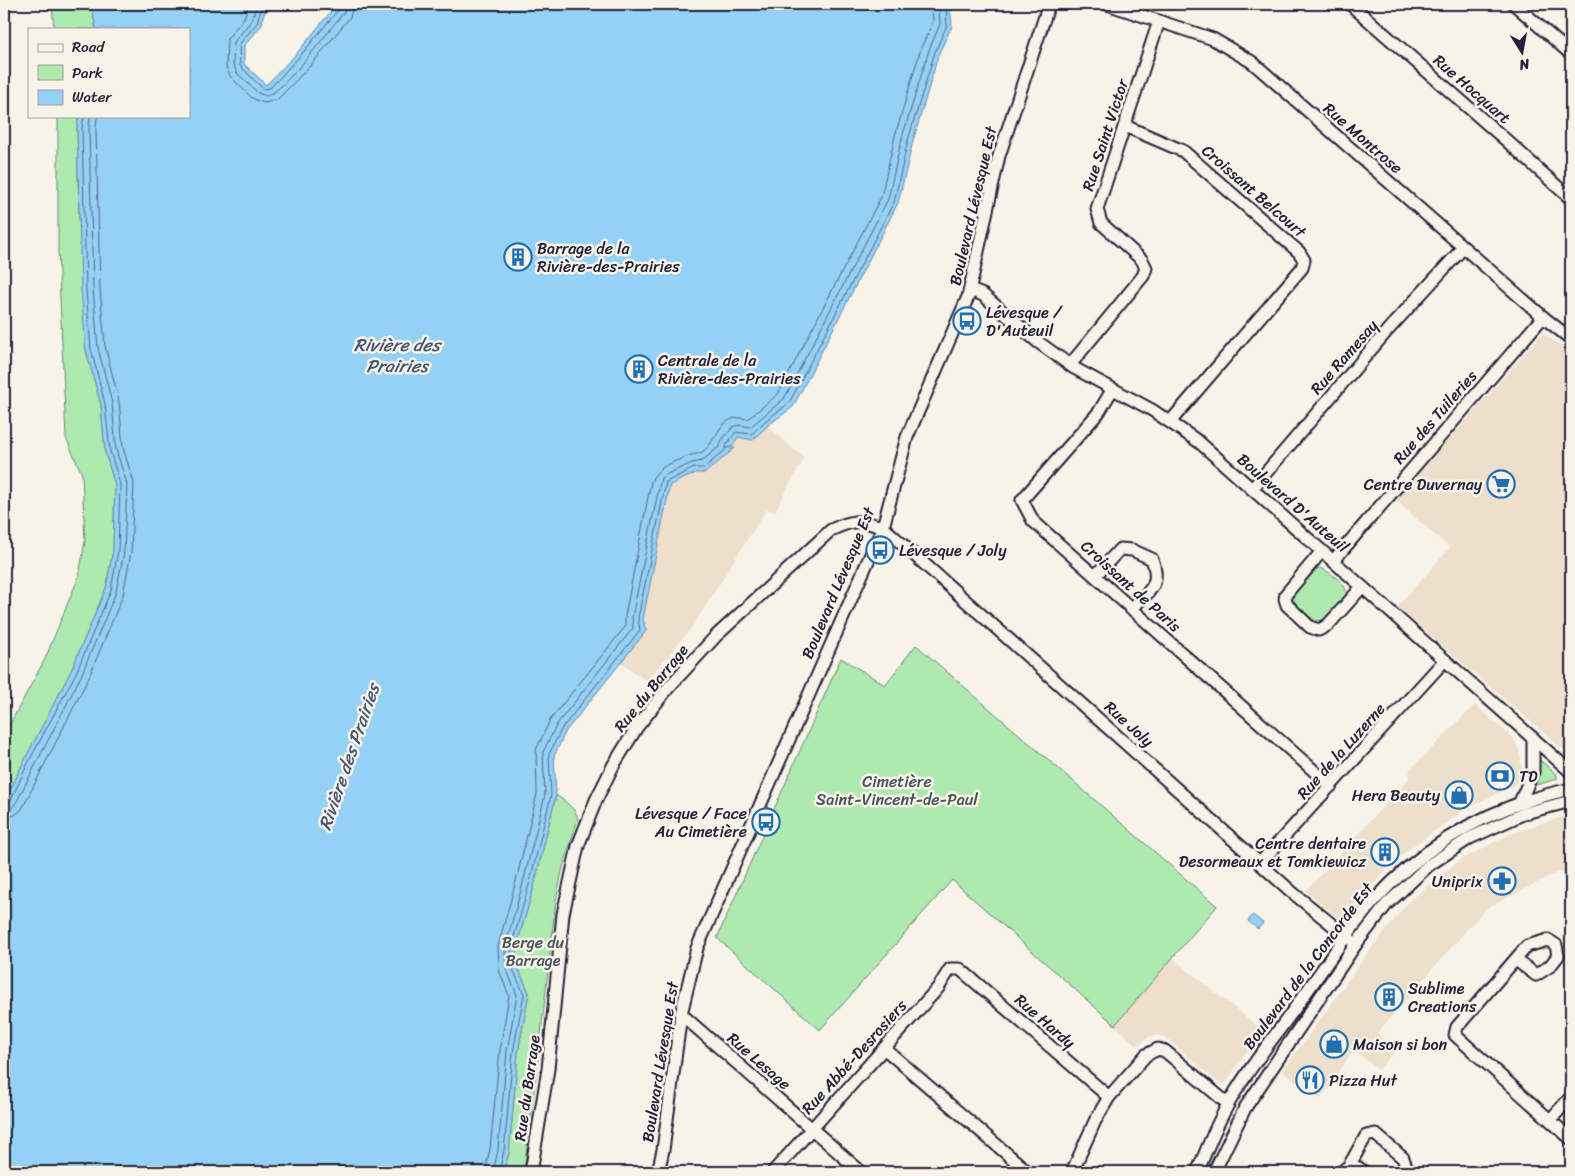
<svg xmlns="http://www.w3.org/2000/svg" width="1575" height="1176" viewBox="0 0 1575 1176" font-family="Sriracha,sans-serif">
<style>
.built{fill:#eedecc}
.green{fill:#aeeaaf;stroke:#688675}
.water{fill:#95d0f5;stroke:#678aab}
.lines{fill:none;stroke-linecap:round;stroke-linejoin:round}
.shore{stroke:#506885;stroke-width:1}
.minor-casing{stroke:#22223b;stroke-width:15}
.minor{stroke:#f7f3e8;stroke-width:11}
.labels{text-anchor:middle;dominant-baseline:central;stroke-width:5;stroke-linejoin:round;paint-order:stroke}
.street-label{font-size:16px;fill:#22223b;stroke:#f7f3e8}
.poi-label{font-size:16px;fill:#22223b;stroke:#f7f3e8;text-anchor:start}
.park-label{font-size:16px;fill:#455458;stroke:#f7f3e8}
.water-label{font-size:18px;font-style:italic;fill:#445673;stroke:#f7f3e8}
</style>
<rect width="100%" height="100%" fill="#f7f3e8"/>
<filter id="ink" filterUnits="userSpaceOnUse"><feTurbulence type="fractalNoise" baseFrequency=".02" numOctaves="2"/><feDisplacementMap in="SourceGraphic" scale="10" xChannelSelector="R" yChannelSelector="G"/><feConvolveMatrix kernelMatrix="1 2 1 2 8 2 1 2 1" color-interpolation-filters="sRGB"/></filter>
<g filter="url(#ink)">
<!-- built -->
<g class="built">
<path d="M1543,333L1561,346L1571,351V756L1397,607L1450,548L1395,500Z"/>
<path d="M767,426L804,458L775,511L766,510L692,627L647,681L620,662L646,631L643,619L670,485L696,473L738,436L753,440Z"/>
<path d="M1475,705L1513,738L1518,747L1521,759V771L1518,781L1511,787L1469,807L1417,843L1392,863L1343,918H1338L1306,891L1409,778L1410,770Z"/>
<path d="M1571,814V880L1560,871L1485,909L1377,1033L1395,1052L1378,1070L1354,1050L1320,1099L1283,1071L1370,950L1410,900L1459,861L1510,834Z"/>
<path d="M1172,958L1261,1029L1226,1083L1221,1085L1165,1037L1157,1035L1148,1037L1137,1046L1115,1025Z"/>
</g>
<!-- green -->
<g class="green">
<path d="M52,4H91L96,29H54Z"/>
<path d="M58,116H79L77,127L79,217L86,350L101,405L105,452L115,485L113,550L106,588L71,671L24,761L4,803V735L45,659L79,576L85,541L82,474L66,438L58,250Z"/>
<path d="M1318,568C1325,568 1342,581 1345,588C1347,592 1346,593 1345,597L1323,620L1316,621C1307,616 1291,605 1294,593Z"/>
<path d="M916,645L1217,906L1115,1025L952,880L820,1030L717,938L841,658L885,685Z"/>
<path d="M1539,759L1557,775V779L1533,786Z"/>
<path d="M556,795C565,802 576,808 578,819L563,867L556,900L539,1051L524,1172H503L509,1153L518,1052L529,993L517,965L516,948L534,886Z"/>
</g>
<!-- water -->
<g class="water">
<path d="M91,4H270L263,16L262,25L244,46V64L266,85L297,53L337,4H950L952,26L939,53L913,141L898,203L793,407L767,426L753,440L738,437L733,446L726,448H735L705,473H696L670,485L643,619L646,631L566,731L554,756L556,795L534,886L516,948L517,965L529,993L518,1052L509,1153L503,1172H4V803L24,761L71,671L106,588L113,550L115,485L105,452L101,405L86,350L81,290L77,127L79,116H189V29H96Z"/>
<path d="M1253,915L1263,923L1258,929L1248,921Z"/>
</g>
<g class="lines">
<!-- shore -->
<g class="shore">
<path d="M249,4L244,18L227,39L226,67L230,76L252,98L258,101L265,103L278,99L311,65L350,17L354,4"/>
<path d="M257,4L251,21L234,42L233,64L237,73L258,93L266,96C283,93 331,28 344,12L347,4"/>
<path d="M264,4L259,15L257,23L241,42L239,46L240,66L262,88L266,89L270,88L300,56L339,9L340,4"/>
<path d="M4,804L11,800L28,763L76,673L111,590L118,551L120,484L110,451L105,404L91,349L86,290L82,128L84,116"/>
<path d="M4,810L11,809L16,803L81,676L116,592L124,552L127,484L116,450L112,403L98,348L93,289L89,128L90,116"/>
<path d="M4,818L15,815L22,809L88,679L123,595L131,552L134,483L123,448L119,401L105,346L100,289L96,128L97,116"/>
<path d="M485,1172L490,1149L500,1050L509,996L499,970L498,946L516,881L537,794L536,750L550,720L625,627V616L651,482C656,467 675,461 689,456C692,454 697,455 700,453C714,446 716,428 728,421C735,417 741,418 748,419L778,394L881,197L895,136L921,48L933,22L932,4"/>
<path d="M493,1172L498,1150L507,1051L517,995L506,968L505,947L523,883L545,795L543,752L557,724L633,628L632,617L661,478L665,475L692,463L702,461L719,447L722,440L733,427L739,425L750,427L784,399L888,199L902,138L929,50L940,24L939,4"/>
<path d="M499,1172L504,1151L513,1052L524,994L512,967L511,947L529,885L551,795L549,754L562,728L640,630L638,618L666,482L694,468H704L725,450L727,444L736,432L752,434L764,422L789,403L894,202L908,140L935,52L947,25L946,4"/>
</g>
<!-- minor casing -->
<g class="minor-casing">
<g id="minor">
<path d="M1107,4L1213,39L1252,62L1543,317L1571,339"/>
<path d="M1350,4L1507,141L1571,199"/>
<path d="M1514,4L1571,54"/>
<path d="M1566,49L1571,37"/>
<path d="M1125,126L1183,151L1299,252L1304,260L1302,268L1170,422"/>
<path d="M970,290L983,295L1038,342L1074,368L1152,410L1199,442L1571,772"/>
<path d="M1070,365L1143,276L1146,268L1142,260L1101,223L1097,209L1159,21"/>
<path d="M1112,390L1099,412L1022,500L1033,521L1331,786"/>
<path d="M1252,489L1387,331L1463,248"/>
<path d="M1322,551L1286,594L1285,599L1287,605L1310,627L1319,630L1328,625L1362,587"/>
<path d="M1333,561L1543,317"/>
<path d="M1095,576L1120,549L1132,550L1152,559C1162,586 1149,591 1131,609"/>
<path d="M1520,802L1533,772V738"/>
<path d="M1260,863L1445,660"/>
<path d="M1516,960L1536,975L1550,966L1558,956L1556,945L1548,940L1527,946L1457,1027L1455,1035L1571,1139"/>
<path d="M681,1014L861,1172"/>
<path d="M885,1049L1028,1172"/>
<path d="M1550,1120L1571,1097"/>
<path d="M1349,1166L1359,1168L1364,1172"/>
<path d="M531,1172L548,1069L563,914L578,846L596,800L613,766L637,727L668,688L716,636L831,530C854,519 859,520 883,527L1293,893L1356,944"/>
<path d="M658,1172L663,1150L681,1014L697,948L883,527L907,437L968,297L999,156L1049,4"/>
<path d="M773,1172L938,988L950,969H960L1109,1097"/>
<path d="M1072,1172L1095,1121L1109,1097L1146,1055L1158,1049L1165,1051L1228,1104"/>
<path d="M1197,1172C1206,1152 1214,1130 1225,1110C1245,1072 1275,1037 1300,1001C1324,968 1347,932 1374,901C1427,842 1495,805 1571,789"/>
<path d="M1214,1172L1245,1108L1356,944L1387,904L1429,865L1470,838L1525,813L1571,801"/>
<path d="M1341,1172L1349,1166L1366,1136L1375,1134L1403,1158L1408,1172"/>
</g>
</g>
<!-- minor -->
<use href="#minor" class="minor"/>
</g>
</g>
<!-- icons -->
<defs>
<g id="building-ring" transform="scale(1.4375)"><circle r="9.5" fill="#f7f3e8" stroke="#1f6fb2" stroke-width="1.5"/><path d="M-4-6H4V6H1V3H-1V6H-4ZM-2.5-4.3h1.7v1.8h-1.7ZM.8-4.3h1.7v1.8H.8ZM-2.5-1h1.7V.8h-1.7ZM.8-1h1.7V.8H.8Z" fill="#1f6fb2"/></g>
<g id="bus-ring" transform="scale(1.4375)"><circle r="9.5" fill="#f7f3e8" stroke="#1f6fb2" stroke-width="1.5"/><path d="M-5-6H5V4H4V6H2V4H-2V6H-4V4H-5ZM-3.5-4V0h7V-4ZM-3.5 1.2v1.5H-2V1.2ZM2 1.2v1.5H3.5V1.2Z" fill="#1f6fb2"/></g>
<g id="supermarket-ring" transform="scale(1.4375)"><circle r="9.5" fill="#f7f3e8" stroke="#1f6fb2" stroke-width="1.5"/><path d="M-6-5.5h2.5l.6 2H6L4.5 2H-2.5L-4.4-4H-6ZM-1.5 3.2a1.3 1.3 0 1 0 .1 0ZM3 3.2a1.3 1.3 0 1 0 .1 0Z" fill="#1f6fb2"/></g>
<g id="bank-ring" transform="scale(1.4375)"><circle r="9.5" fill="#f7f3e8" stroke="#1f6fb2" stroke-width="1.5"/><path d="M-6-4H6V4H-6ZM0-2.3a2.3 2.3 0 1 0 0 4.6a2.3 2.3 0 1 0 0-4.6Z" fill="#1f6fb2"/></g>
<g id="shop-ring" transform="scale(1.4375)"><circle r="9.5" fill="#f7f3e8" stroke="#1f6fb2" stroke-width="1.5"/><path d="M-5-2.5h2.3a2.7 3.5 0 0 1 5.4 0H5L5.5 6h-11ZM-1.5-2.5h3a1.5 2.3 0 0 0-3 0Z" fill="#1f6fb2"/></g>
<g id="pharmacy-ring" transform="scale(1.4375)"><circle r="9.5" fill="#f7f3e8" stroke="#1f6fb2" stroke-width="1.5"/><path d="M-2-6h4v4h4v4h-4v4h-4v-4h-4v-4h4Z" fill="#1f6fb2"/></g>
<g id="restaurant-ring" transform="scale(1.4375)"><circle r="9.5" fill="#f7f3e8" stroke="#1f6fb2" stroke-width="1.5"/><path d="M-5-6h1v4h1v-4h1v4h1v-4h1v5L-1.5 .5V6h-2V.5L-5-1ZM5-6V6H3V1.5H1.5Q1.5-4 5-6Z" fill="#1f6fb2"/></g>
</defs>
<g fill-rule="evenodd">
<use href="#building-ring" x="518" y="257"/>
<use href="#bus-ring" x="967" y="321"/>
<use href="#building-ring" x="639" y="369"/>
<use href="#supermarket-ring" x="1501" y="484"/>
<use href="#bus-ring" x="880" y="550"/>
<use href="#bank-ring" x="1500" y="776"/>
<use href="#shop-ring" x="1459" y="795"/>
<use href="#bus-ring" x="766" y="822"/>
<use href="#building-ring" x="1385" y="852"/>
<use href="#pharmacy-ring" x="1502" y="881"/>
<use href="#building-ring" x="1389" y="997"/>
<use href="#shop-ring" x="1334" y="1044"/>
<use href="#restaurant-ring" x="1310" y="1080"/>
</g>
<g class="labels">
<!-- street labels -->
<g class="street-label">
<text transform="translate(1472 89) rotate(41)">Rue Hocquart</text>
<text transform="translate(1105 135) rotate(-72)">Rue Saint Victor</text>
<text transform="translate(1363 138) rotate(41)">Rue Montrose</text>
<text transform="translate(1254 191) rotate(41)">Croissant Belcourt</text>
<text transform="translate(973 206) rotate(-77)">Boulevard Lévesque Est</text>
<text transform="translate(1344 357) rotate(-49)">Rue Ramesay</text>
<text transform="translate(1435 417) rotate(-49)">Rue des Tuileries</text>
<text transform="translate(1293 503) rotate(41)">Boulevard D'Auteuil</text>
<text transform="translate(838 583) rotate(-67)">Boulevard Lévesque Est</text>
<text transform="translate(1131 586) rotate(42)">Croissant de Paris</text>
<text transform="translate(651 688) rotate(-51)">Rue du Barrage</text>
<text transform="translate(1129 724) rotate(42)">Rue Joly</text>
<text transform="translate(1341 751) rotate(-48)">Rue de la Luzerne</text>
<text transform="translate(1308 966) rotate(-53)">Boulevard de la Concorde Est</text>
<text transform="translate(1045 1021) rotate(41)">Rue Hardy</text>
<text transform="translate(854 1057) rotate(-48)">Rue Abbé-Desrosiers</text>
<text transform="translate(759 1061) rotate(41)">Rue Lesage</text>
<text transform="translate(660 1062) rotate(-81)">Boulevard Lévesque Est</text>
<text transform="translate(527 1088) rotate(-82)">Rue du Barrage</text>
</g>
<!-- poi labels -->
<g class="poi-label">
<text x="537" y="248">Barrage de la<tspan x="537" dy="18">Rivière-des-Prairies</tspan></text>
<text x="986" y="312">Lévesque /<tspan x="986" dy="18">D'Auteuil</tspan></text>
<text x="658" y="360">Centrale de la<tspan x="658" dy="18">Rivière-des-Prairies</tspan></text>
<text x="1482" y="484" text-anchor="end">Centre Duvernay</text>
<text x="899" y="550">Lévesque / Joly</text>
<text x="1519" y="776">TD</text>
<text x="1440" y="795" text-anchor="end">Hera Beauty</text>
<text x="747" y="813" text-anchor="end">Lévesque / Face<tspan x="747" dy="18">Au Cimetière</tspan></text>
<text x="1366" y="843" text-anchor="end">Centre dentaire<tspan x="1366" dy="18">Desormeaux et Tomkiewicz</tspan></text>
<text x="1483" y="881" text-anchor="end">Uniprix</text>
<text x="1408" y="988">Sublime<tspan x="1408" dy="18">Creations</tspan></text>
<text x="1353" y="1044">Maison si bon</text>
<text x="1329" y="1080">Pizza Hut</text>
</g>
<!-- park labels -->
<g class="park-label">
<text x="897" y="781">Cimetière<tspan x="897" dy="18">Saint-Vincent-de-Paul</tspan></text>
<text x="533" y="942">Berge du<tspan x="533" dy="18">Barrage</tspan></text>
</g>
<!-- water labels -->
<g class="water-label">
<text x="397" y="345">Rivière des<tspan x="397" dy="21">Prairies</tspan></text>
<text transform="translate(349 757) rotate(-71)">Rivière des Prairies</text>
</g>
</g>
<!-- margin -->
<rect width="1575" height="1176" fill="none" stroke="#f7f3e8" stroke-width="20"/>
<rect x="10" y="10" width="1555" height="1156" fill="none" stroke="#22223b" stroke-width="2" filter="url(#ink)"/>
<!-- legend -->
<rect x="28" y="28" width="162" height="90" fill="#f7f3e8" stroke="#a29fa3"/>
<rect x="38" y="44" width="25" height="8" fill="#f7f3e8" stroke="#a29fa3"/>
<text x="72" y="52" font-size="15" fill="#22223b">Road</text>
<rect x="38" y="65" width="25" height="15" fill="#aeeaaf" stroke="#a29fa3"/>
<text x="72" y="78" font-size="15" fill="#22223b">Park</text>
<rect x="38" y="90" width="25" height="15" fill="#95d0f5" stroke="#a29fa3"/>
<text x="72" y="102" font-size="15" fill="#22223b">Water</text>
<!-- north arrow -->
<g transform="translate(1522 52) rotate(169)" stroke="#f7f3e8" stroke-width="4" paint-order="stroke">
<path d="M0-4L9 19L0 12L-9 19Z" fill="#22223b"/>
<text y="-8" font-size="14" font-weight="bold" text-anchor="middle" fill="#22223b">N</text>
</g>
</svg>
